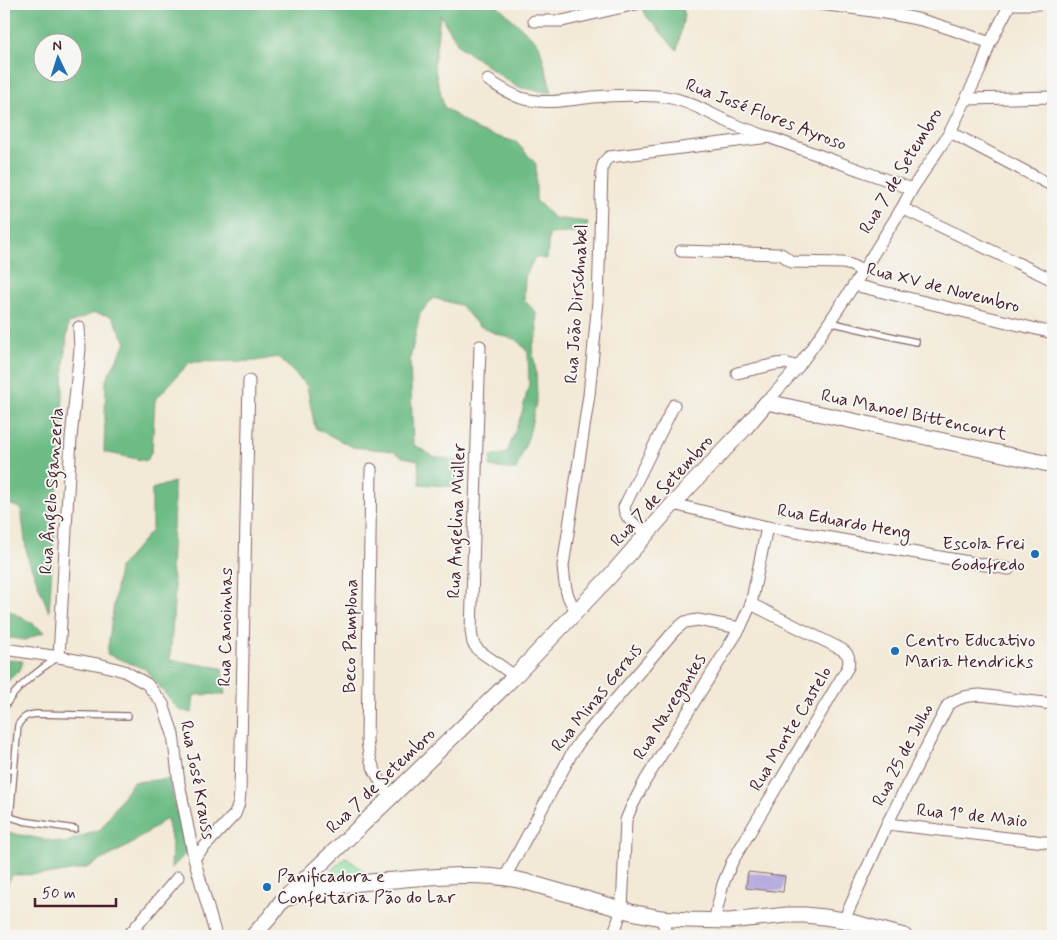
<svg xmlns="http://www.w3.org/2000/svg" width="1057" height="940" viewBox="0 0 1057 940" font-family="Mynerve,sans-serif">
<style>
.green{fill:#87dc9e;stroke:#687e64}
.forest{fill:#6dbc85;stroke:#5c6e58;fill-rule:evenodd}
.building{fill:#afa4dd}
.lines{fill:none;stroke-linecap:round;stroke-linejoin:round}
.service-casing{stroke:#856667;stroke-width:8}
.minor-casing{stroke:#856667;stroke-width:13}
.tertiary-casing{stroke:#856667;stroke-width:17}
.service{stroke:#fff;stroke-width:5.5}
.minor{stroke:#fff;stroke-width:11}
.tertiary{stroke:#fff;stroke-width:15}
.poi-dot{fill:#1f6fb2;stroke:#f6f6f2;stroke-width:2}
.labels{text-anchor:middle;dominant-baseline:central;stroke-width:4;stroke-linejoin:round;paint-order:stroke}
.street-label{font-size:18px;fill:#4a1f2b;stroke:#f6f6f2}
.poi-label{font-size:18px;fill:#4a1f2b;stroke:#f6f6f2;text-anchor:start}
</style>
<rect width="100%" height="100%" fill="#f6f6f2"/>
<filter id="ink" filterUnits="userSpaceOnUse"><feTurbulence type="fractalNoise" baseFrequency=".02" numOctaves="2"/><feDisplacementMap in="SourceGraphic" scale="10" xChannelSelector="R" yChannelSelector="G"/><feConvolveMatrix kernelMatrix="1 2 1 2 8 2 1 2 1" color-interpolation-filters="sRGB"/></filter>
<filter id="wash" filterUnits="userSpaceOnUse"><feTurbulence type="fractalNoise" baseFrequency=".0096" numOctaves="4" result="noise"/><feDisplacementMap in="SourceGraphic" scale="20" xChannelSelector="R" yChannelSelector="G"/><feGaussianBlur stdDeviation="1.12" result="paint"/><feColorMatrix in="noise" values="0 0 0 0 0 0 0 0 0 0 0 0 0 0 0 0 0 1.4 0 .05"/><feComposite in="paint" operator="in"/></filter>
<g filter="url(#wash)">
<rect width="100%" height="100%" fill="#f2e9d6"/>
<!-- green -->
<path class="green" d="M346,857L366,873L323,877Z"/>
<!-- forest -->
<g class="forest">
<path d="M4,4H496L539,44L552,93L517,87L459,46L440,15L434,66L444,107L478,131L516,142L536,164V200L554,218L588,222L586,232L549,234L547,259L535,257L525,277L524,300L536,312L537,335L532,347L536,373L537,398L529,435L516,470L490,467L491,456L507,453L522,413L529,384L528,352L517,340L492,332L478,325L460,305L433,298L420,314L410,359L413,444L432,456L460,461L457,487L420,484L418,460L403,457L393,451L353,447L315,428L307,386L278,357L255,361L190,362L155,400L152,450L147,461L104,452L106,380L126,342L112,316L94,313L68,324L64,366L62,417L49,612L27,556L21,508L8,504L4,505ZM72,42V72H42V42Z"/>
<path d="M641,4H682L684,16L677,50L647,17Z"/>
<path d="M174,482V506L171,568L175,590L170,660L222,668L225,694L194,695L192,713L179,710L145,669L107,654L119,568L152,530V489Z"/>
<path d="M4,590L8,610L32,623L44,632L25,640L4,637Z"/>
<path d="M4,659L23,661L20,670L4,684Z"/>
<path d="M169,779L186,853L171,869L172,843L167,818L130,845L86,868L54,874L12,875L4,891V832L64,843L101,829L133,782Z"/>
</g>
<g id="blocks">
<!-- building -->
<path class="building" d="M748,872L785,876L783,892L746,888Z"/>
</g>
</g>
<g filter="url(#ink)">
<use href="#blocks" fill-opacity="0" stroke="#856667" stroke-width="1"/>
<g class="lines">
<!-- service casing -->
<g class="service-casing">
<g id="service">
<path d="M829,322L916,342"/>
<path d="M4,710C5,704 9,701 12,696C25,680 40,669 57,658"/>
<path d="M4,770H14"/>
<path d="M4,815L23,821L75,829"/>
<path d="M10,818L18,725C23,717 27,715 36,714L128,716"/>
</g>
</g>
<!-- minor casing -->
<g class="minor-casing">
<g id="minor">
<path d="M819,4C853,8 887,12 921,20C945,26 967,35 990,43"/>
<path d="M1010,4H1039"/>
<path d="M534,21H562L636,4"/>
<path d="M488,80C499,87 509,94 521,98C546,105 568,100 593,97C614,95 636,95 657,96C689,98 709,115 738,126C796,147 854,168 912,189"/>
<path d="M966,99L1053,97"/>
<path d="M950,132L1053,186"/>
<path d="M902,208L1053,280"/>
<path d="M681,251L776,254H781L792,262L843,263L851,265L862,271"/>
<path d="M854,285L1053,333"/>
<path d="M480,346L471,631L473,643L478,650L515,676"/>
<path d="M737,373L776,364L785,363L798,367"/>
<path d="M767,402L798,367L816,342L854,285L902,208L912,189L950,132L981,68L990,43L1010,4"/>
<path d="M371,469L367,740C369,765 378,777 390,798"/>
<path d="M673,504L767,527L1009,569"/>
<path d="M646,534C638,527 624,518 624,507L674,405"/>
<path d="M577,612C565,595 565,586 563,566L589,395L598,301L602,169L604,162L609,157L770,137"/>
<path d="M4,649L59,657L102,665L124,671L147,684L163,704L173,734L179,783L194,858L216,936"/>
<path d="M59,657L71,438L80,349L79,327"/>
<path d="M887,824L1053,843"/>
<path d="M194,858L235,814L239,803L240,792L249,381"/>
<path d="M505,877L572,753L580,741L675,630L685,622L698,620L740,628"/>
<path d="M661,918L666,931L671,936"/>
<path d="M844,920L887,824L948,705C958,697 967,696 980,695L1053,704"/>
<path d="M714,921L723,884L732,862L848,667C850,658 849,654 841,649L751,604"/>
<path d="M128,936L178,877"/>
<path d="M613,936L622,909L626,820L631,808L645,781L740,628L751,604L767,527"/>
</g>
</g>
<!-- tertiary casing -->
<g class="tertiary-casing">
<g id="tertiary">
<path d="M289,898C318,885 351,884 382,881C429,877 477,871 523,881L631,912L661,918L688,920L729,921L787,915H805L824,917L844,920L904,936"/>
<path d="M253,936L271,916L281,902L390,798L515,676L610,576L673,504L745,428L767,402L1053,465"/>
</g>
</g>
<!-- service -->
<use href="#service" class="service"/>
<!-- minor -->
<use href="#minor" class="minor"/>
<!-- tertiary -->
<use href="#tertiary" class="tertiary"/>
</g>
</g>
<!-- markers -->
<g class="poi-dot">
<circle cx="1035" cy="554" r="5"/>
<circle cx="895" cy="651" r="5"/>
<circle cx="267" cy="887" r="5"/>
</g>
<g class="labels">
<!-- street labels -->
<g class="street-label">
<text transform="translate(766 115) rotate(21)">Rua José Flores Ayroso</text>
<text transform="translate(901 171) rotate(-59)">Rua 7 de Setembro</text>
<text transform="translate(943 288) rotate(14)">Rua XV de Novembro</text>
<text transform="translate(577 304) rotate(-86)">Rua João Dirschnabel</text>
<text transform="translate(914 415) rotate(12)">Rua Manoel Bittencourt</text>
<text transform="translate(52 491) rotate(-86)">Rua Ângelo Sganzerla</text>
<text transform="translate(662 491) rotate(-48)">Rua 7 de Setembro</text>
<text transform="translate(457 521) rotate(-88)">Rua Angelina Müller</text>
<text transform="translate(844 522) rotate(10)">Rua Eduardo Heng</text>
<text transform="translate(226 627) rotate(-89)">Rua Canoinhas</text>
<text transform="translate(351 636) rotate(-89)">Beco Pamplona</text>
<text transform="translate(597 698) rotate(-51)">Rua Minas Gerais</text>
<text transform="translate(670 707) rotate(-58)">Rua Navegantes</text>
<text transform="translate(791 729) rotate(-59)">Rua Monte Castelo</text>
<text transform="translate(903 755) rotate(-63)">Rua 25 de Julho</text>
<text transform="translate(197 780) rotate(79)">Rua José Krauss</text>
<text transform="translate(381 781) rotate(-44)">Rua 7 de Setembro</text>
<text transform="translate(972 816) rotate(6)">Rua 1º de Maio</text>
</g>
<!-- poi labels -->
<g class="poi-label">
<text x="1025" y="544" text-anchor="end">Escola Frei<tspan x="1025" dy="21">Godofredo</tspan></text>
<text x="905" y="641">Centro Educativo<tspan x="905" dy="21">Maria Hendricks</tspan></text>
<text x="277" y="877">Panificadora e<tspan x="277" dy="21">Confeitaria Pão do Lar</tspan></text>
</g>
</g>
<!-- margin -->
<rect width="1057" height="940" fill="none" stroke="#f6f6f2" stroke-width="20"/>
<!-- north arrow -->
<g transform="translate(58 58) rotate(356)"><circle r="24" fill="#f6f6f2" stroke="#b1a0a2"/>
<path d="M0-4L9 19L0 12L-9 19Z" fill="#1f6fb2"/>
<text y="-8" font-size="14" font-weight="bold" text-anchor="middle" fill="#4a1f2b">N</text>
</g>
<!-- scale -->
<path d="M35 898v8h81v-8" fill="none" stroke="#4a1f2b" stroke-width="2.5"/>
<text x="42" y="898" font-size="15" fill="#4a1f2b" stroke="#f6f6f2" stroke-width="4" paint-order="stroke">50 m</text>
</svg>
